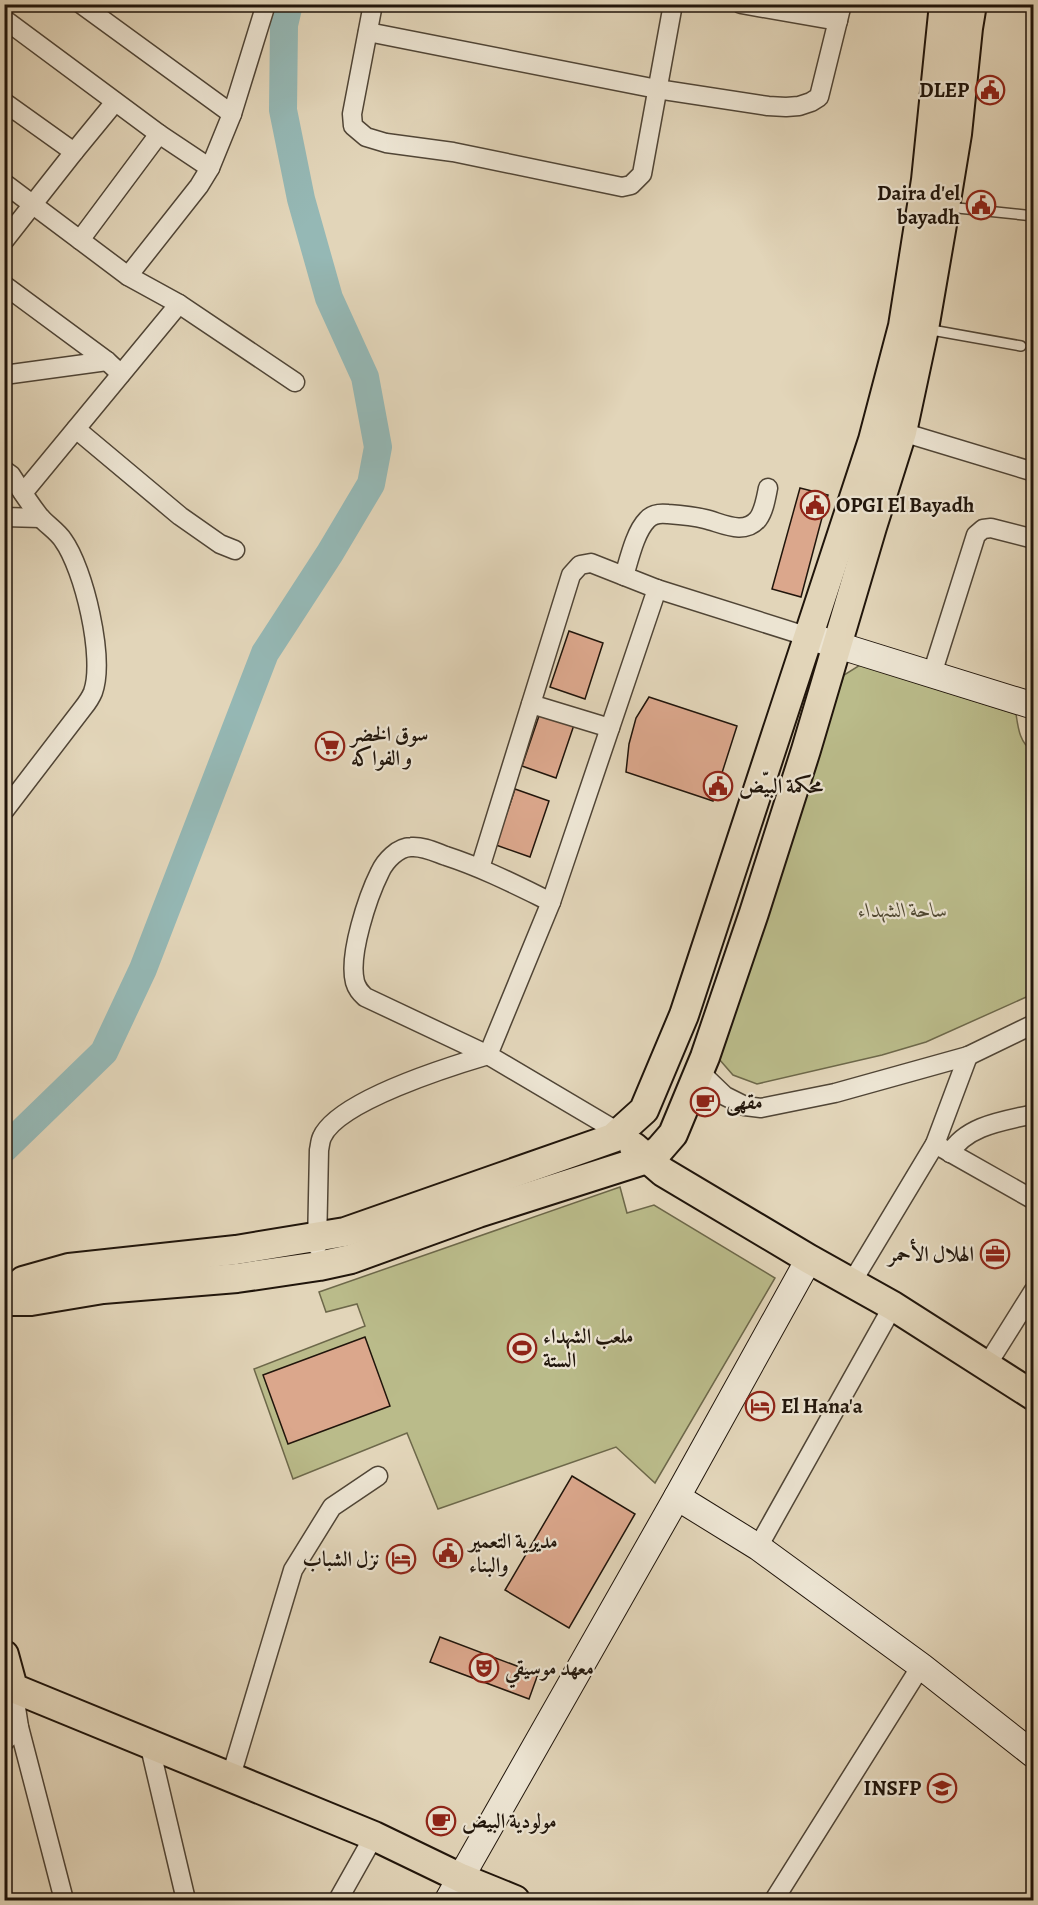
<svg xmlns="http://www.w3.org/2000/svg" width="1038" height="1905" viewBox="0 0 1038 1905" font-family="Alegreya,Amiri,serif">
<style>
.green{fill:#babb8a;stroke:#6d684a;stroke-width:1.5}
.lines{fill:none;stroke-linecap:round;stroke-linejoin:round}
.river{stroke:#95b8b5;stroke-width:28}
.building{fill:#dba78c;stroke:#20150b;stroke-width:1.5}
.lane-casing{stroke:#504536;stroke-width:12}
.street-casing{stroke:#504536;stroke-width:21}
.secondary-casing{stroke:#20150b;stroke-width:28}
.primary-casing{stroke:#20150b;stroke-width:32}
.lane{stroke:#ece4d2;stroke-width:9}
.street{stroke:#ece4d2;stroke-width:18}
.secondary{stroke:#ece4d2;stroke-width:26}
.primary{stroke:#e2d5b9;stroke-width:28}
.labels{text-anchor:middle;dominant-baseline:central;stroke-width:4.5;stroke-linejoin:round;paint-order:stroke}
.poi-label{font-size:21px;font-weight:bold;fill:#20150b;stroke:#ece4d2;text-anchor:start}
.park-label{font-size:21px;font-style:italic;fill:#4e4731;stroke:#ece4d2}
</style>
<rect width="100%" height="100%" fill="#e2d5b9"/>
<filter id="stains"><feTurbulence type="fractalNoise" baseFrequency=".00333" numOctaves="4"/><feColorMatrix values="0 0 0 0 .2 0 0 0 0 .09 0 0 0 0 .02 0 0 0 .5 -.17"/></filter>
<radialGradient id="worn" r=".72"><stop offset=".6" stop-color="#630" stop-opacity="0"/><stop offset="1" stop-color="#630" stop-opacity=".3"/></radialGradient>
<!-- green -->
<g class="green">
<path d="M860,665L1016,714C1018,728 1020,744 1033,751V994L926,1042L882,1055L757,1084L733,1075L719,1059L723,1031L797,818L844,675Z"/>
<path d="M620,1187L627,1213L654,1205L775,1278L655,1483L616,1447L438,1509L407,1433L293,1479L254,1369L365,1326L357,1304L326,1312L319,1292Z"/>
</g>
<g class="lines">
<!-- river -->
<path class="river" d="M4,1149L104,1052L143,969L265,653L330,553L371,484L378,447L365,377L329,298L301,199L283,110L284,25L289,4"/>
</g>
<!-- building -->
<g class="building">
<path d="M800,488L828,495L801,597L772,589Z"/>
<path d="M569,631L603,643L585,699L550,687Z"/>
<path d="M649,697L737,726L713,801L626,772L629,744L636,718Z"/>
<path d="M541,710L575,722L556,778L522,766Z"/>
<path d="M515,789L549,801L530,857L496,845Z"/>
<path d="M365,1337L390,1406L288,1444L263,1375Z"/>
<path d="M572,1476L635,1514L569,1628L505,1590Z"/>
<path d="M440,1637L538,1674L529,1699L430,1662Z"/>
</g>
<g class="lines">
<!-- lane casing -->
<g class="lane-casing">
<g id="lane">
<path d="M948,207L1034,216"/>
<path d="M926,329L1021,346"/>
</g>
</g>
<!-- street casing -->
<g class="street-casing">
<g id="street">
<path d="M81,4L232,114"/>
<path d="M373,4L352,114L353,126L366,137L386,143L453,152L622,187L631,185L642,174L673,4"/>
<path d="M741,4L838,21"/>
<path d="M4,19L159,134L210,168"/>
<path d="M368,32L657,89L768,106L786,107L799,106L811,102L819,97L842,4"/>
<path d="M4,102L74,152"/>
<path d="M4,183L128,276L179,304L295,382"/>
<path d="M80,240L159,134"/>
<path d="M4,241L74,152L115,102"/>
<path d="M128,276L199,186L210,168L232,114L266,4"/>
<path d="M4,285L107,361L121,374"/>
<path d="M4,375L107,361"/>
<path d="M76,429L180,516L220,544L235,550"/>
<path d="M902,432L1034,472"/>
<path d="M4,470L11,475C20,489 30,504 40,517C47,525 57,531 63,540C84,569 105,658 93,692C91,697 87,703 83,708L4,811"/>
<path d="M23,493L179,304"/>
<path d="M4,517L41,518"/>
<path d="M624,576C629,560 635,532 647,520C652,514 660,513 668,514C681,515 693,516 705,519C722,523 744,536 758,519C764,511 766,498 768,488"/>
<path d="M932,674L976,535L983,529L991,528L1034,539"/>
<path d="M531,704L610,728"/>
<path d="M480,868L571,575L580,565L591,563L657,589L809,637"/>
<path d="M551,902C516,885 483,868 446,856C435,852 423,846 411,847C398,847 385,861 380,872C368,896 348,955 355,982C357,989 360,992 365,997L488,1055L620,1133"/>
<path d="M700,1072L725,1096L745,1106L761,1108L835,1093L968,1056L1034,1024"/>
<path d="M935,1144L1034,1200"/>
<path d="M950,1153C967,1125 1004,1121 1034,1114"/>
<path d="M317,1246L319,1150C320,1146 320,1141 322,1137C338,1101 451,1066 488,1055L551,902L657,589"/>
<path d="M852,1282L935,1144L968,1056"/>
<path d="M987,1365L1034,1290"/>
<path d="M758,1547L893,1306"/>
<path d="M13,1688L19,1727L64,1900"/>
<path d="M4,1742L19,1727"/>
<path d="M149,1743L186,1900"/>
<path d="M231,1776L293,1570L332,1507L378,1476"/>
<path d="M338,1900L374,1836"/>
<path d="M774,1900L921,1666"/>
</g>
</g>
<!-- secondary casing -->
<g class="secondary-casing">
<g id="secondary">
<path d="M818,639L1034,706"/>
<path d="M677,1497L758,1547L921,1666L1034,1755"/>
<path d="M448,1900L677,1497L809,1259"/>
</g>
</g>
<!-- primary casing -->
<g class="primary-casing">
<g id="primary">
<path d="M634,1147L663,1172L809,1259L893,1306L1034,1396"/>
<path d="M4,1299L23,1281L69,1268L236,1250L345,1232L613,1138L644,1110L684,1015L873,440L903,326L926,180L944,4"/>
<path d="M4,1301H31L103,1289L237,1278L319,1266L351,1259L478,1213L647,1159L660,1149L673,1134L705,1057L754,913L806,750L872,527L902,432L924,329L945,207L957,134L968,28L972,4"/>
<path d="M4,1655L13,1688L374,1836L461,1878L515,1900"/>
</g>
</g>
<!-- lane -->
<use href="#lane" class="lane"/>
<!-- street -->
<use href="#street" class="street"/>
<!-- secondary -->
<use href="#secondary" class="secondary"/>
<!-- primary -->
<use href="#primary" class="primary"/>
</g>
<!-- icons -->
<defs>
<g id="civic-ring" transform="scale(1.5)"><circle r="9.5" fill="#ece4d2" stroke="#8f2418" stroke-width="1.5"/><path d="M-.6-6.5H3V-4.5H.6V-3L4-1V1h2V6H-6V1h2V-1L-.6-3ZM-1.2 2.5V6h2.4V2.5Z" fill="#8f2418"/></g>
<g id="supermarket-ring" transform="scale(1.5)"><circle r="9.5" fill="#ece4d2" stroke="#8f2418" stroke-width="1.5"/><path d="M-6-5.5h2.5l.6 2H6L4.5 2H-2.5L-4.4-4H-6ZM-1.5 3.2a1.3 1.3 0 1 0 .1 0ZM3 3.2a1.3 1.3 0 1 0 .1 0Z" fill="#8f2418"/></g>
<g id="cafe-ring" transform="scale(1.5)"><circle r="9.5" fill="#ece4d2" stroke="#8f2418" stroke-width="1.5"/><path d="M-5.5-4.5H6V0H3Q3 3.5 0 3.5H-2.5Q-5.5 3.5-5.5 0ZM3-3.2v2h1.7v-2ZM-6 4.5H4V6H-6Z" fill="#8f2418"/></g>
<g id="office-ring" transform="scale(1.5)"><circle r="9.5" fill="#ece4d2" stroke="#8f2418" stroke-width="1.5"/><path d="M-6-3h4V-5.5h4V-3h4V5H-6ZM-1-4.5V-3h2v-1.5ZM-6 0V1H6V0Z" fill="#8f2418"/></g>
<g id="stadium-ring" transform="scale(1.5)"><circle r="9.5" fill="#ece4d2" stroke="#8f2418" stroke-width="1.5"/><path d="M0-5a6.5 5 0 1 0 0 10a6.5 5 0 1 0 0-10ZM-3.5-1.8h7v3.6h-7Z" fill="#8f2418"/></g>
<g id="hotel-ring" transform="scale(1.5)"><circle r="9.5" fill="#ece4d2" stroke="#8f2418" stroke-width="1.5"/><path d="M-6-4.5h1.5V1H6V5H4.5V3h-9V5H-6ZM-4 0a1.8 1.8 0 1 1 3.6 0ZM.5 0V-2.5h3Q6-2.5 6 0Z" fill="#8f2418"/></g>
<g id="theatre-ring" transform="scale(1.5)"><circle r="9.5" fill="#ece4d2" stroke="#8f2418" stroke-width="1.5"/><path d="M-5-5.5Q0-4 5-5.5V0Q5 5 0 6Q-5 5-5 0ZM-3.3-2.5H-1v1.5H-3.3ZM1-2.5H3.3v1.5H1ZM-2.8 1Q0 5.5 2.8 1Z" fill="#8f2418"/></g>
<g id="university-ring" transform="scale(1.5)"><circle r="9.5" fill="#ece4d2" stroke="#8f2418" stroke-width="1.5"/><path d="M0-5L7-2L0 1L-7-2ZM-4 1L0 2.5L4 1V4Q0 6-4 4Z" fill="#8f2418"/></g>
</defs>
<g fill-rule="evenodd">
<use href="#civic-ring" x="990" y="90"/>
<use href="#civic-ring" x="981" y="205"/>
<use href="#civic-ring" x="815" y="505"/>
<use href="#supermarket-ring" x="330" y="746"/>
<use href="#civic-ring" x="718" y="786"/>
<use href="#cafe-ring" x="705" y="1102"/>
<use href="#office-ring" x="995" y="1254"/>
<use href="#stadium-ring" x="522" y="1348"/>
<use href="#hotel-ring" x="760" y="1406"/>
<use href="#civic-ring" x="448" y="1553"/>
<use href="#hotel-ring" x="401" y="1559"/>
<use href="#theatre-ring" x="484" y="1668"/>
<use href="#university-ring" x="942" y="1788"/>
<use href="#cafe-ring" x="441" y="1821"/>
</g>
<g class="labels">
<!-- poi labels -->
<g class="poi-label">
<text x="969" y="90" text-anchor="end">DLEP</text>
<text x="960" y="193" text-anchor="end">Daira d'el<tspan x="960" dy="24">bayadh</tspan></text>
<text x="836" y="505">OPGI El Bayadh</text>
<text x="351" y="734">سوق الخضر<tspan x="351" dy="24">و الفواكه</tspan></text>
<text x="739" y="786">محكمة البيّض</text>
<text x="726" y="1102">مقهى</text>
<text x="974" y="1254" text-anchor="end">الهلال الأحمر</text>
<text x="543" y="1336">ملعب الشهداء<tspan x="543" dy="24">الستة</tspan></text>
<text x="781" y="1406">El Hana'a</text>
<text x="469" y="1541">مديرية التعمير<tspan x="469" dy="24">والبناء</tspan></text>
<text x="380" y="1559" text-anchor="end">نزل الشباب</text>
<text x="505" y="1668">معهد موسيقي</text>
<text x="921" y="1788" text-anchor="end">INSFP</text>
<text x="462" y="1821">مولودية البيض</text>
</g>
<!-- park labels -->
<g class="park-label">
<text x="903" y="910">ساحة الشهداء</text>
</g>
</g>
<!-- margin -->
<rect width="1038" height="1905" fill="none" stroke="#e2d5b9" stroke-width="24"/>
<rect x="6" y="6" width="1026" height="1893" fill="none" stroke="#20150b" stroke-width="3"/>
<rect x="12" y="12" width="1014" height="1881" fill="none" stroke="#20150b" stroke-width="1.5"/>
<rect width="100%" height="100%" filter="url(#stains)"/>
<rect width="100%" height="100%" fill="url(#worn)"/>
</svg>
